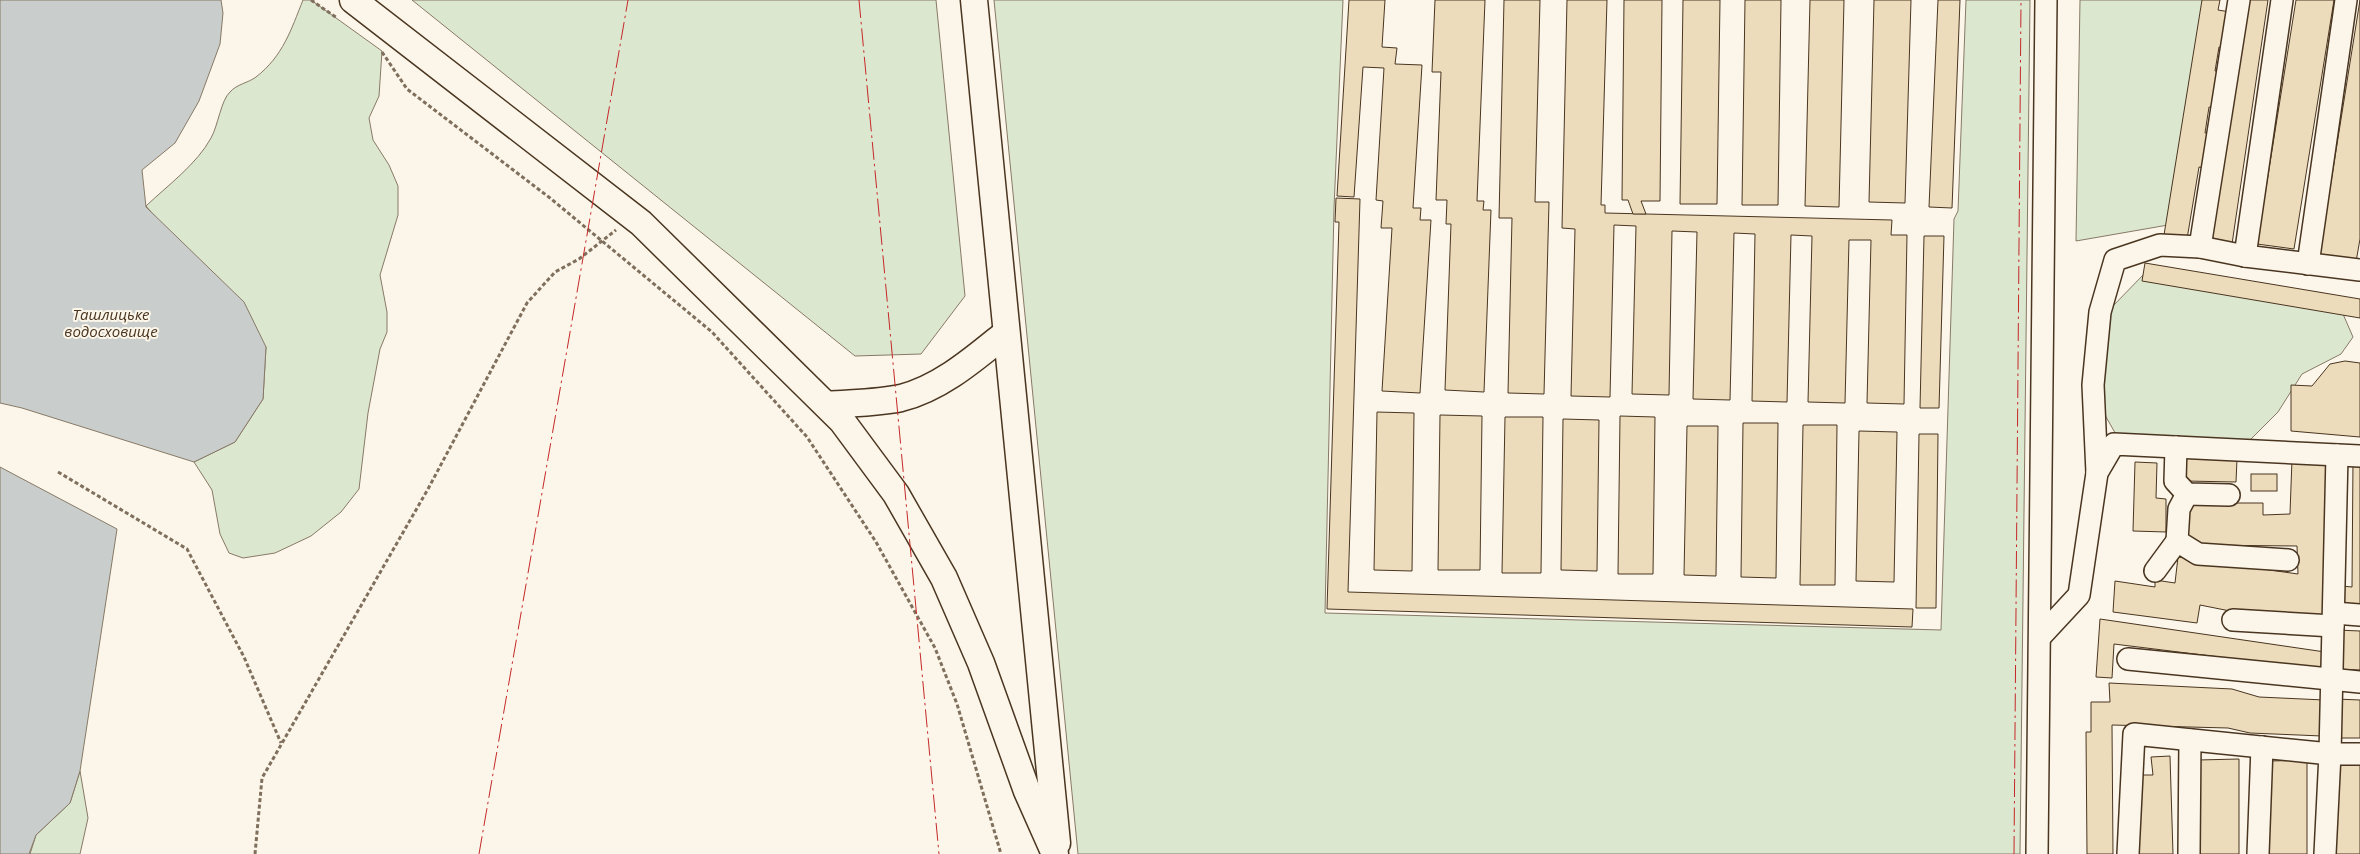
<svg xmlns="http://www.w3.org/2000/svg" width="2360" height="854" viewBox="0 0 2360 854" font-family="'Open Sans',sans-serif">
<style>
.green{fill:#dce7d0;stroke:#887966}
.water{fill:#c9cecd;stroke:#887966}
.building{fill:#ecdcbc;stroke:#4a3520}
.lines{fill:none;stroke-linecap:round;stroke-linejoin:round}
.minor-casing{stroke:#4a3520;stroke-width:24}
.major-casing{stroke:#4a3520;stroke-width:29}
.path{stroke:#7f6f5c;stroke-width:3;stroke-dasharray:4 2.5;stroke-linecap:butt}
.minor{stroke:#fbf6e9;stroke-width:21}
.major{stroke:#fbf6e9;stroke-width:26}
.power{stroke:#c62828;stroke-width:1;stroke-dasharray:18 4 2.5 4;stroke-linecap:butt}
.labels{text-anchor:middle;dominant-baseline:central;stroke-width:4;stroke-linejoin:round;paint-order:stroke}
.water-label{font-size:15px;font-style:italic;fill:#4a3520;stroke:#fbf6e9}
</style>
<rect width="100%" height="100%" fill="#fbf6e9"/>
<!-- green -->
<g class="green">
<path d="M303,0H311L382,51L379,96L369,118L373,140L389,165L398,186V215L380,275L387,312V332L380,349L368,413L359,489L341,512L311,536L275,553L243,558L229,553L220,534L212,490L194,462L235,442L263,399L266,347L146,206C167,186 197,164 211,138C218,126 221,100 230,92C237,84 248,83 256,77C283,56 291,30 303,0Z"/>
<path d="M412,0H936L965,296L921,354L855,356Z"/>
<path d="M994,0H1343L1334,208L1325,613L1941,630L1954,219L1958,211L1966,0H2030L2020,854H1078Z"/>
<path d="M2080,0H2209L2168,225L2076,241Z"/>
<path d="M2145,273L2343,314L2353,337L2341,354L2302,374L2278,412L2240,450L2118,438L2093,394L2112,307Z"/>
<path d="M80,771L88,818L80,854H30L36,835L70,803Z"/>
</g>
<!-- water -->
<g class="water">
<path d="M0,0H221L223,13L220,44L199,101L175,143L142,170L146,207L244,302L266,347L263,399L235,442L194,462L22,408L0,403Z"/>
<path d="M0,467L117,529L80,771L70,803L36,835L29,854H0Z"/>
</g>
<!-- building -->
<g class="building">
<path d="M1349,0H1385L1382,47L1397,48L1395,64L1422,65L1413,208H1421L1420,220H1431L1420,393L1382,391L1392,228H1381L1383,201L1376,200L1384,68L1363,67L1354,197L1337,196Z"/>
<path d="M1435,0H1485L1477,201H1484L1483,210H1491L1484,392L1445,390L1451,224H1446L1447,200H1436L1441,72H1432Z"/>
<path d="M1504,0H1540L1535,202H1549L1544,394L1508,393L1512,218H1499Z"/>
<path d="M1567,0H1607L1601,205H1605V213L1892,220L1891,235H1907L1904,404L1867,403L1871,240H1849L1845,403L1808,402L1812,236L1791,235L1787,402L1752,401L1755,234L1734,233L1730,400L1693,399L1697,232L1672,231L1669,395L1632,394L1636,226L1614,225L1610,397L1571,396L1575,229L1562,228Z"/>
<path d="M1624,0H1662L1660,201H1641L1646,214H1633L1628,200H1622Z"/>
<path d="M1683,0H1720L1717,204H1680Z"/>
<path d="M1745,0H1781L1778,205H1742Z"/>
<path d="M1810,0H1844L1839,207L1805,206Z"/>
<path d="M1874,0H1911L1905,203L1869,202Z"/>
<path d="M1938,0H1960L1952,208L1929,207Z"/>
<path d="M2202,0H2220L2218,10L2230,12L2224,48L2219,47L2215,71L2221,72L2215,108L2209,107L2205,133H2210L2204,168L2199,167L2187,239L2164,235Z"/>
<path d="M2246,0H2268L2232,244L2212,241Z"/>
<path d="M2296,0H2334L2294,249L2257,244Z"/>
<path d="M2360,0V239L2356,262L2319,257Z"/>
<path d="M1336,198L1360,199L1348,592L1913,609L1912,627L1327,609L1339,222H1335Z"/>
<path d="M1924,236H1944L1939,408H1920Z"/>
<path d="M2145,263L2360,299V318L2142,281Z"/>
<path d="M2345,361L2360,363V437L2291,431V385L2312,386L2330,364Z"/>
<path d="M1377,412L1414,413L1412,571L1374,570Z"/>
<path d="M1440,415L1482,416L1480,570H1438Z"/>
<path d="M1620,416L1655,417L1653,574H1618Z"/>
<path d="M1505,417H1543L1541,573H1502Z"/>
<path d="M1563,419L1599,420L1597,571L1561,570Z"/>
<path d="M1743,423H1778L1776,578L1741,577Z"/>
<path d="M1803,425H1837L1835,585H1800Z"/>
<path d="M1687,426H1718L1716,576L1684,575Z"/>
<path d="M1859,431L1897,432L1894,582L1856,581Z"/>
<path d="M1919,434H1938L1936,608H1916Z"/>
<path d="M2186,458L2237,459L2236,482L2185,481Z"/>
<path d="M2292,459L2327,461L2325,617L2245,614L2200,605L2197,623L2113,612L2115,581L2155,587V580L2175,583L2178,557L2298,574L2297,546L2193,545L2184,530L2185,503H2263V515L2290,514Z"/>
<path d="M2353,460H2360V607H2342V586L2352,587Z"/>
<path d="M2135,462L2157,463L2156,498L2166,499V532L2133,531Z"/>
<rect x="2251" y="474" width="26" height="17"/>
<path d="M2100,619L2325,652L2324,670L2114,644L2112,678L2096,677Z"/>
<path d="M2337,630L2360,631V670L2335,669Z"/>
<path d="M2109,683L2232,689L2259,697L2324,700L2322,736L2250,733L2228,728L2112,725L2113,854H2087L2086,732H2091V702H2110Z"/>
<path d="M2336,699L2360,700V738H2337Z"/>
<path d="M2170,756L2173,854H2136V775H2153L2151,757Z"/>
<path d="M2239,759V854H2198V760Z"/>
<path d="M2336,759L2360,760V854H2335Z"/>
<path d="M2307,760V854H2269L2270,761Z"/>
</g>
<g class="lines">
<!-- minor casing -->
<g class="minor-casing">
<g id="minor">
<path d="M2200,247L2239,0"/>
<path d="M2245,256L2282,0"/>
<path d="M2308,264L2346,0"/>
<path d="M2176,447L2175,481L2187,494L2229,495"/>
<path d="M2337,455L2330,754H2360"/>
<path d="M2097,473L2093,385L2100,312L2115,260L2160,245L2200,247L2245,256L2360,270"/>
<path d="M2187,494L2179,509L2177,541L2198,554L2288,560"/>
<path d="M2155,571L2177,541"/>
<path d="M2334,613L2360,615"/>
<path d="M2233,620L2333,626"/>
<path d="M2040,637L2079,595L2097,473L2114,444L2360,456"/>
<path d="M2128,659L2360,682"/>
<path d="M2037,854L2046,0"/>
<path d="M2128,854L2134,734L2330,754L2325,854"/>
<path d="M2189,854L2190,740"/>
<path d="M2258,854L2262,747"/>
</g>
</g>
<!-- major casing -->
<g class="major-casing">
<g id="major">
<path d="M353,0L641,223L842,421L896,494L944,578L981,663L1027,791L1055,854"/>
<path d="M974,0L1057,843"/>
<path d="M828,405C852,403 878,403 901,398C941,388 975,358 1006,333"/>
</g>
</g>
<!-- path -->
<g class="path">
<path d="M311,0L337,18"/>
<path d="M382,52L407,89L550,198L712,332L807,437L876,542L935,648L957,704L1001,854"/>
<path d="M58,472L187,549L244,657L281,743"/>
<path d="M255,854L262,778L428,489L527,303L555,272L579,259L616,230"/>
</g>
<!-- minor -->
<use href="#minor" class="minor"/>
<!-- major -->
<use href="#major" class="major"/>
<!-- power -->
<g class="power">
<path d="M859,0L939,854"/>
<path d="M479,854L628,0"/>
<path d="M2014,854L2021,0"/>
</g>
</g>
<g class="labels">
<!-- water labels -->
<g class="water-label">
<text x="111" y="314">Ташлицьке<tspan x="111" dy="17">водосховище</tspan></text>
</g>
</g>
</svg>
